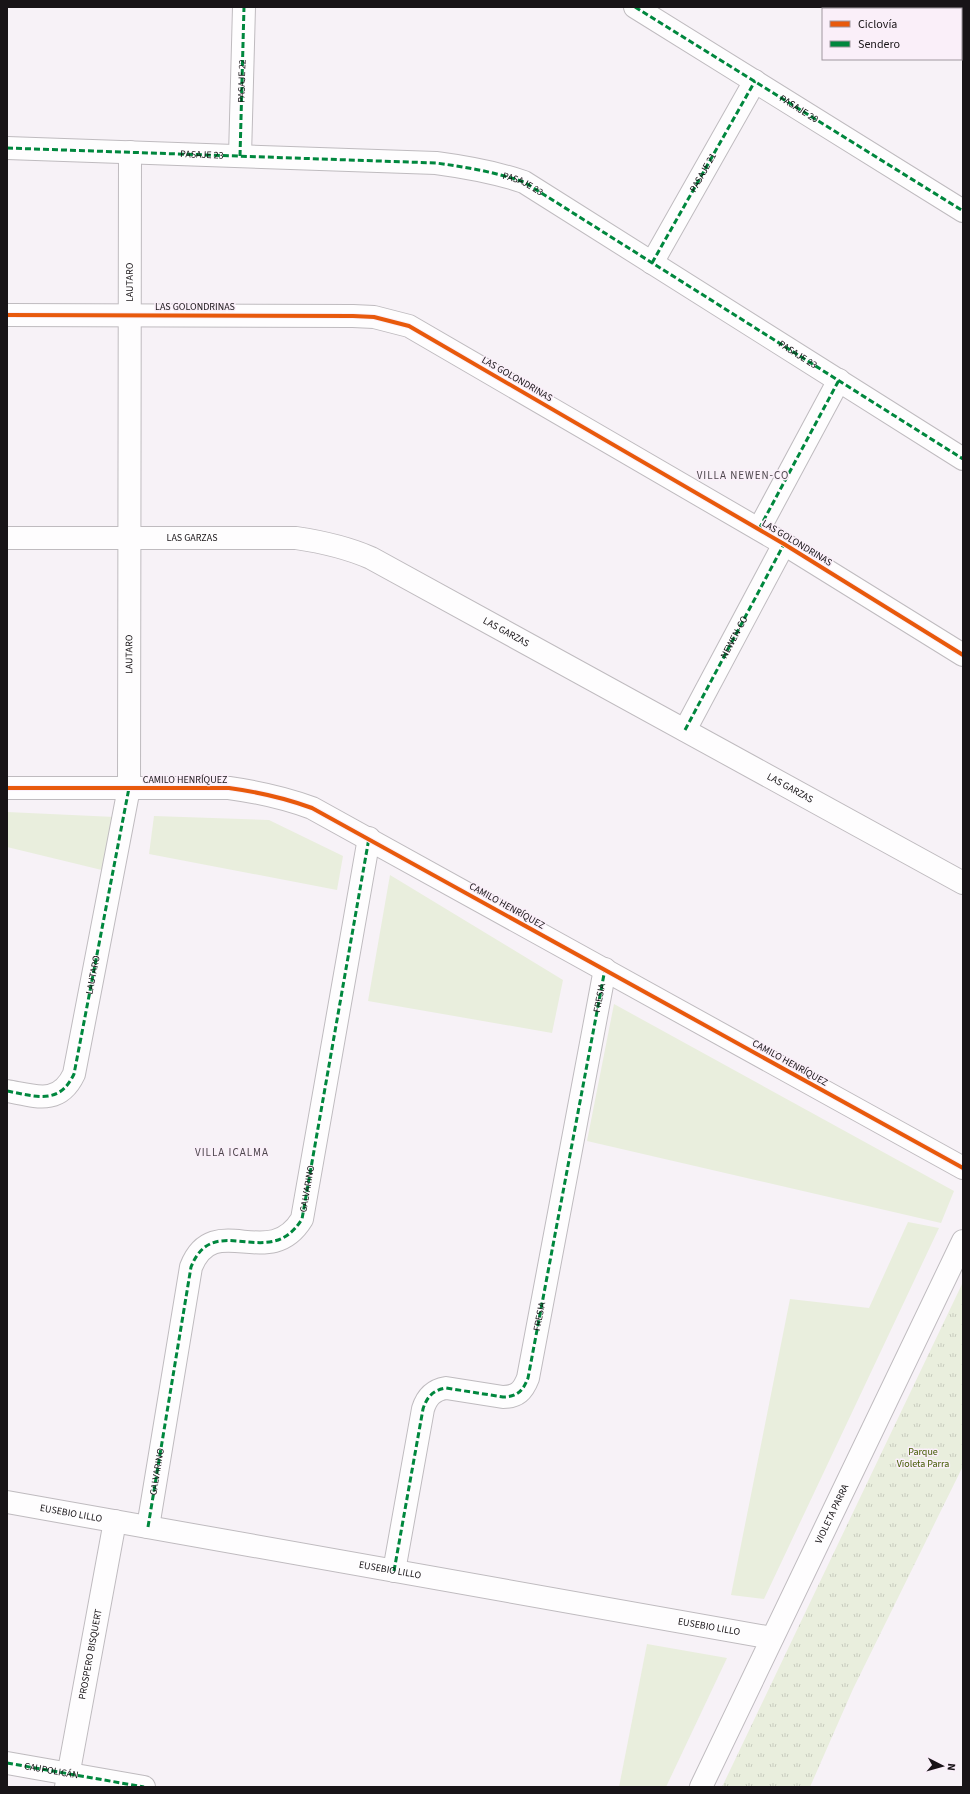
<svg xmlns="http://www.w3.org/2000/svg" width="970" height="1794" viewBox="0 0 970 1794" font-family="'Source Sans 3',sans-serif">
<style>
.grass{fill:#e9eedd}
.park{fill:url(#park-tufts)}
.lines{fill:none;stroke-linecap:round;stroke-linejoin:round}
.minor-casing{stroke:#bfbbbf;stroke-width:24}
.minor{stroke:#fefdfe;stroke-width:22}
.quiet{stroke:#00873e;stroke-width:3;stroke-dasharray:6 3;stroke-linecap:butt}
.cycleway-casing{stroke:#faeff9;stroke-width:6}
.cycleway{stroke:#e8590c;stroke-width:4}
.labels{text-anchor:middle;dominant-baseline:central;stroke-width:3;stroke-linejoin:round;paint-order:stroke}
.street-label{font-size:10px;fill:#181417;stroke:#faeff9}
.park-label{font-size:10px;fill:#435900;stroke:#faeff9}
.neighbourhood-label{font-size:11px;letter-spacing:1px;fill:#4e464d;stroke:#faeff9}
</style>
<defs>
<pattern id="park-tufts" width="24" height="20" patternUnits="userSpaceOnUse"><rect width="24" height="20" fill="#e9eedd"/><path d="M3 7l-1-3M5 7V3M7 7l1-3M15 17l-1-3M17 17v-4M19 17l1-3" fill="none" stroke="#c7cbbd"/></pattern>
</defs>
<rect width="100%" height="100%" fill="#f7f2f7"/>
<!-- grass -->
<g class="grass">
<path d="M7,812L115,817L110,872L7,847Z"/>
<path d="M154,816L269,820L343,856L337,890L149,854Z"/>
<path d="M390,875L563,980L552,1033L368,1001Z"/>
<path d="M614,1004L954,1191L941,1223L587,1141Z"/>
<path d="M908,1222L939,1228L764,1599L731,1595L790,1299L869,1308Z"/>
<path d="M647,1644L727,1658L666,1787H619Z"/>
</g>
<!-- park -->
<path class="park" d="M963,1282V1466L853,1689L810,1787H722Z"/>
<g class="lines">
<!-- minor casing -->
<g class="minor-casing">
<g id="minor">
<path d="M635,7L963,211"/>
<path id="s1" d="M7,148L436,163C466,167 495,172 524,182L963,459"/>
<path id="s2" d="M240,156L244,7"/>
<path d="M652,263L755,81"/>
<path d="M7,315L353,316L374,317L409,326L784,544L963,655"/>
<path d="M759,529L839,380"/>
<path id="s3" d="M7,538H296C323,542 346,547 371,558L963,883"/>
<path id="s4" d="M685,730L784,544"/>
<path d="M7,788H229C258,792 285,798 312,808L963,1168"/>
<path id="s5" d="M7,1091C35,1096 59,1106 74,1074L129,788L130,152"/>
<path id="s6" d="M7,1502L772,1638"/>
<path d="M148,1527L191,1267C214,1209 269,1273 302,1219L369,838"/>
<path id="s7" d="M394,1571L423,1409C427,1396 434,1390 446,1388L503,1397C517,1397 523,1391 528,1378L605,969"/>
<path d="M7,1763L144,1787"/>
<path id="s8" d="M66,1787L115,1521"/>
<path id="s9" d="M701,1787L963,1241"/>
</g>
</g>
<!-- minor -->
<use href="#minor" class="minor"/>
<!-- quiet -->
<g class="quiet">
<path id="s10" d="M635,7L963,211"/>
<path d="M7,148L436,163C466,167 495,172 524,182L963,459"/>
<path d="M240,156L244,7"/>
<path id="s11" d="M652,263L755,81"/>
<path d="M759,529L839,380"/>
<path d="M685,730L784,544"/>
<path d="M7,1091C35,1096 59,1106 74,1074L129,788"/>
<path id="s12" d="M148,1527L191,1267C214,1209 269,1273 302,1219L369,838"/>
<path d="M394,1571L423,1409C427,1396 434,1390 446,1388L503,1397C517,1397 523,1391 528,1378L605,969"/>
<path id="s13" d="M7,1763L144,1787"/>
</g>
<!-- cycleway casing -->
<g class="cycleway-casing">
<g id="cycleway">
<path d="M7,315L353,316L374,317L409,326L784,544L963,655"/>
<path d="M7,788H229C258,792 285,798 312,808L963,1168"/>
</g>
</g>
<!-- cycleway -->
<use href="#cycleway" class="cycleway"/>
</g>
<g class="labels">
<!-- street labels -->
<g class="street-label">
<text stroke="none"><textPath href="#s2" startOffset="75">PASAJE 22</textPath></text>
<text stroke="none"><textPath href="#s10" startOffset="193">PASAJE 20</textPath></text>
<text stroke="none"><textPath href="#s1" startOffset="195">PASAJE 23</textPath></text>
<text stroke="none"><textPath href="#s11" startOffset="104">PASAJE 21</textPath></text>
<text stroke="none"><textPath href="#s1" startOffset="519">PASAJE 23</textPath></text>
<text stroke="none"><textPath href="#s5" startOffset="874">LAUTARO</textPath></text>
<text x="195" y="307">LAS GOLONDRINAS</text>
<text stroke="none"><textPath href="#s1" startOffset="843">PASAJE 23</textPath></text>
<text transform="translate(517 379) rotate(30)">LAS GOLONDRINAS</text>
<text stroke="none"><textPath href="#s3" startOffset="185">LAS GARZAS</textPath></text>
<text transform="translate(797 543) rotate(31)">LAS GOLONDRINAS</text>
<text stroke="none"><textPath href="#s3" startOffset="521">LAS GARZAS</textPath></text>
<text stroke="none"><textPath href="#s4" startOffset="105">NEWEN-CO</textPath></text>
<text stroke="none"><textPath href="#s5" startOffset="502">LAUTARO</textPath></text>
<text x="185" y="780">CAMILO HENRÍQUEZ</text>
<text stroke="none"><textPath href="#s3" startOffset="845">LAS GARZAS</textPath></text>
<text transform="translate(507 906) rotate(29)">CAMILO HENRÍQUEZ</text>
<text stroke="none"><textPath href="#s5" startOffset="178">LAUTARO</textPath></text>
<text stroke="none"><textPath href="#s7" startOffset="676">FRESIA</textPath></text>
<text transform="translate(790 1063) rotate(29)">CAMILO HENRÍQUEZ</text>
<text stroke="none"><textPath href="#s12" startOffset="426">GALVARINO</textPath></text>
<text stroke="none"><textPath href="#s7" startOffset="352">FRESIA</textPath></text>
<text stroke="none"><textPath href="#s12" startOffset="56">GALVARINO</textPath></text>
<text stroke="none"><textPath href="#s6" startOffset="65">EUSEBIO LILLO</textPath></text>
<text stroke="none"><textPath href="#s9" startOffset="303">VIOLETA PARRA</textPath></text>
<text stroke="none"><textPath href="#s6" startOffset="389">EUSEBIO LILLO</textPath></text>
<text stroke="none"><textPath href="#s6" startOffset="713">EUSEBIO LILLO</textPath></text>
<text stroke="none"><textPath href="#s8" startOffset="135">PROSPERO BISQUERT</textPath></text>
<text stroke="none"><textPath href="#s13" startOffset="45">CAUPOLICÁN</textPath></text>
</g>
<!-- park labels -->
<g class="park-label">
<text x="923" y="1452">Parque<tspan x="923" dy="12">Violeta Parra</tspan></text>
</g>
<!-- neighbourhood labels -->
<g class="neighbourhood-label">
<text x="743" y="475">VILLA NEWEN-CO</text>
<text x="232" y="1152">VILLA ICALMA</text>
</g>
</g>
<!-- border -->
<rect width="970" height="1794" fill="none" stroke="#181417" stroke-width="16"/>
<!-- legend -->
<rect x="822" y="8" width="140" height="52" fill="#faeff9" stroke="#a0979f"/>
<rect x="830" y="21" width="20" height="6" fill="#e8590c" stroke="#a0979f"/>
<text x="858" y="28" font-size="12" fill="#181417">Ciclovía</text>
<rect x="830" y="41" width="20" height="6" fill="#00873e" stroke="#a0979f"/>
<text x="858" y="48" font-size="12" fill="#181417">Sendero</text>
<!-- north arrow -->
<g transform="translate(942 1766) rotate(96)" stroke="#faeff9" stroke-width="3" paint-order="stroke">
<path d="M0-3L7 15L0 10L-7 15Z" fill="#181417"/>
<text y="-6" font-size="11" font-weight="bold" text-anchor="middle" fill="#181417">N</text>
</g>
</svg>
